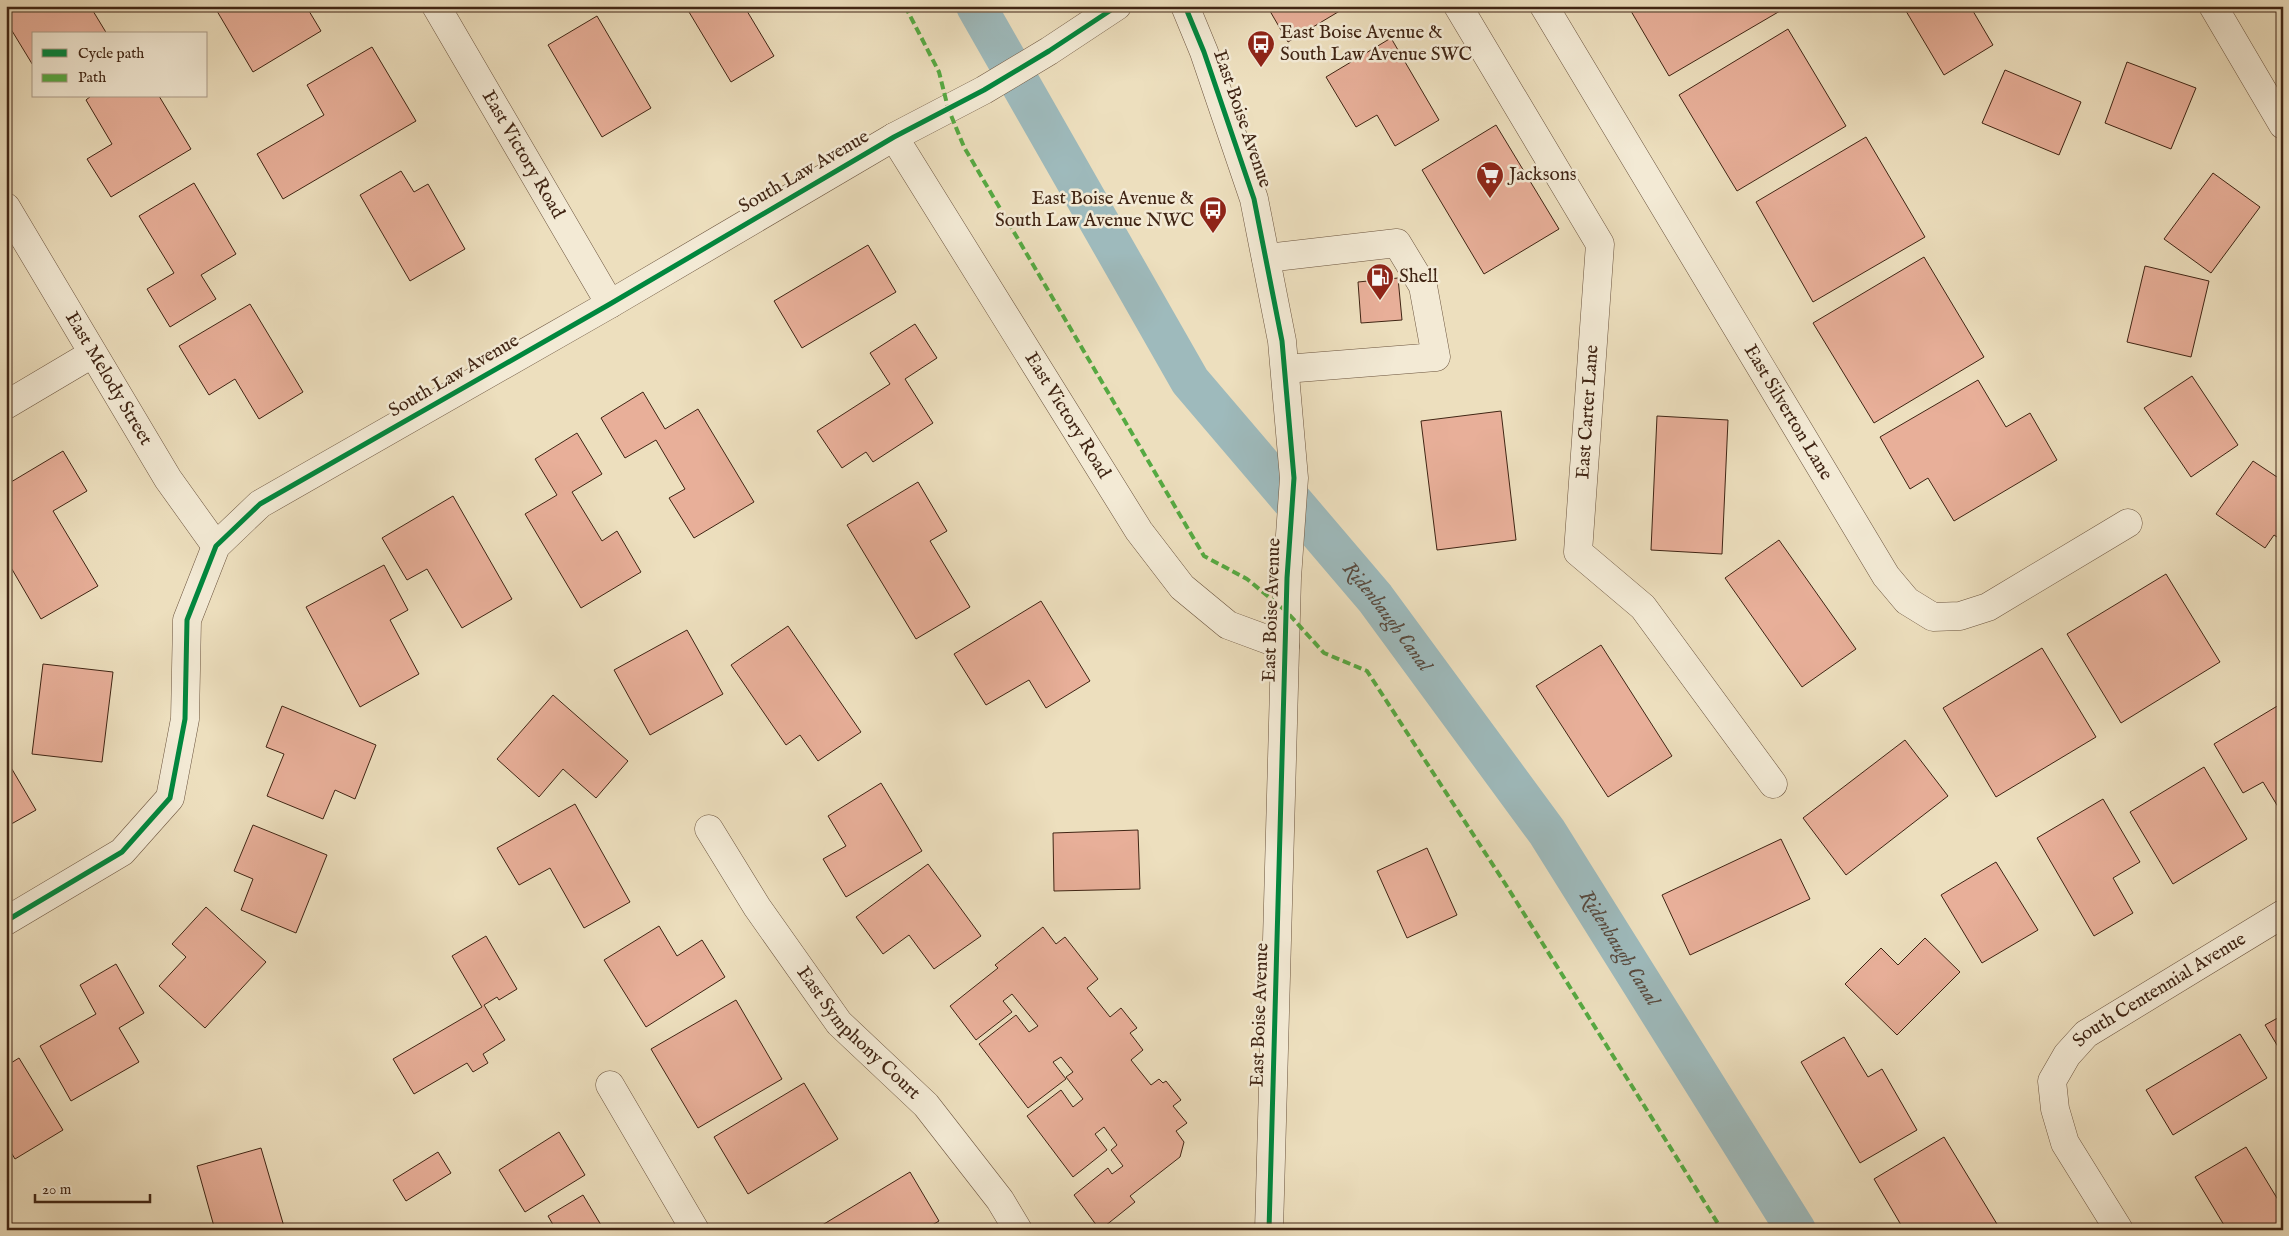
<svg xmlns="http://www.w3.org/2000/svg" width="2289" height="1236" viewBox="0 0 2289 1236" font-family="'IM FELL English',serif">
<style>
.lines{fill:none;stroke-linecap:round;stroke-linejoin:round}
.canal{stroke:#9ebabc;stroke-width:40}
.building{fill:#e8af99;stroke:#402514}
.minor-casing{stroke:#6b543e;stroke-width:29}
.minor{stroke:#f3ead5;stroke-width:28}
.quiet{stroke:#56aa42;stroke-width:4;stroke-dasharray:8 4;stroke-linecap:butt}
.cycleway-casing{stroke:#f3ead5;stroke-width:8}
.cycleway{stroke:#00873e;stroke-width:5}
.labels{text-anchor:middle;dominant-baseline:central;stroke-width:5;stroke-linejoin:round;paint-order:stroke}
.poi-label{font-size:19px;fill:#402514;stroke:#f3ead5;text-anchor:start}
.street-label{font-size:19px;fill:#402514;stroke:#f3ead5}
.water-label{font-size:20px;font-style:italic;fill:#584a3e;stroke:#f3ead5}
</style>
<rect width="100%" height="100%" fill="#eddfbe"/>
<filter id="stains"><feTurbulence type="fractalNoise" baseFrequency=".004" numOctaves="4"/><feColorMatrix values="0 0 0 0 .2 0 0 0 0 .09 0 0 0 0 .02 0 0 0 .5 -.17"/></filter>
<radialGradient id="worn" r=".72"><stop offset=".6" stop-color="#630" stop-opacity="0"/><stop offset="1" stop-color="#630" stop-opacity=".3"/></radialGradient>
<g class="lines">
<!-- canal -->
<path class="canal" id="s1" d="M976,6L1190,381L1375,598L1547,832L1796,1230"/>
</g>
<!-- building -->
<g class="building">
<path d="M6,6H90L107,34H34V67L6,21Z"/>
<path d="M214,6H306L321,31L253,72Z"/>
<path d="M699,6H744L774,56L731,82L689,12Z"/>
<path d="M1267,6H1348L1288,42Z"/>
<path d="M1628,6H1777L1780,11L1669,76Z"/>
<path d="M1903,6H1970L1993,45L1944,75Z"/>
<path d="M597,16L651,108L602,137L548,45Z"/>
<path d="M1788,29L1846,126L1737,191L1679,95Z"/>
<path d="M1391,38L1439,120L1395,146L1377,115L1356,127L1326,77Z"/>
<path d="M372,47L416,121L283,199L257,154L324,115L307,85Z"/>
<path d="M2127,62L2196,88L2171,149L2105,123Z"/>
<path d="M2005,70L2081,102L2059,155L1982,123Z"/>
<path d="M91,96H159L191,149L111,197L87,159L112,144L86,100Z"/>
<path d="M1496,125L1559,229L1484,274L1422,170Z"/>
<path d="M1866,137L1925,237L1813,302L1756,202Z"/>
<path d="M401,171L414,192L428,184L465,249L410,281L360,195Z"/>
<path d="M2213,173L2260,207L2211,273L2164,239Z"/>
<path d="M194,183L236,254L201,275L216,299L170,327L147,289L174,273L139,216Z"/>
<path d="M868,245L896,292L802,348L774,301Z"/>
<path d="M1924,257L1984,357L1874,423L1813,323Z"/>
<path d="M2145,266L2209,281L2191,357L2127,342Z"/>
<path d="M1398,278L1402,320L1361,323L1358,282Z"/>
<path d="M250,304L303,392L259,419L235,379L209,395L179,346Z"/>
<path d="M915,324L937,358L905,379L933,423L873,462L866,452L842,468L817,431L890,384L870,353Z"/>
<path d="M2192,376L2238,445L2191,477L2144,408Z"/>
<path d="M1978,380L2006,427L2030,413L2057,460L1954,521L1928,478L1910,489L1880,437Z"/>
<path d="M643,392L665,429L698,409L754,502L694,538L669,498L685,489L656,440L625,458L601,418Z"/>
<path d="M1501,411L1516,540L1437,550L1421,421Z"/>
<path d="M1657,416L1728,420L1722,554L1651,550Z"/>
<path d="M577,433L602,474L572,492L602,541L617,531L641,572L581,608L525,514L557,495L535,459Z"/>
<path d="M63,451L87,491L53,511L98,586L41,619L6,559V485Z"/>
<path d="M2253,461L2283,481V541L2274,535L2265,548L2216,514Z"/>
<path d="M918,482L947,531L930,541L970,607L916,639L847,525Z"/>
<path d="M453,496L512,599L462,628L427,569L407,580L382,538Z"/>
<path d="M1779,540L1856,649L1802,687L1725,578Z"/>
<path d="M384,565L408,610L390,620L419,674L360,707L306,607Z"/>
<path d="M2166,574L2220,662L2121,723L2067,634Z"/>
<path d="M1041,601L1090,681L1046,708L1029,680L986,705L954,654Z"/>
<path d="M788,626L861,732L818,761L800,735L786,745L731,665Z"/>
<path d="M687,630L723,694L650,735L614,670Z"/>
<path d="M1601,645L1672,756L1608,797L1536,686Z"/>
<path d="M2042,648L2096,737L1996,797L1943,708Z"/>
<path d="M43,664L113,672L102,762L32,754Z"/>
<path d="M553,695L628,761L596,798L563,769L539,797L497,759Z"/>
<path d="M2279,705L2283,711V815L2263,782L2243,793L2214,744Z"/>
<path d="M282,706L376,745L355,799L335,790L323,819L267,796L284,754L266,747Z"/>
<path d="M1905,740L1948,796L1846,875L1803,818Z"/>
<path d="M6,759L36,810L6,827Z"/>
<path d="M2204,767L2247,839L2173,884L2130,812Z"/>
<path d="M881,783L922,851L846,897L823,859L846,846L828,816Z"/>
<path d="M2103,799L2140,862L2113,878L2133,913L2094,936L2037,838Z"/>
<path d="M575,804L630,902L584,928L550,868L519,885L497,848Z"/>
<path d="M253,825L327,855L296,933L241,910L253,879L234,871Z"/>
<path d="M1138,830L1140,889L1054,891L1053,833Z"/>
<path d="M1781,839L1810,899L1690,955L1662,895Z"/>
<path d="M1427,848L1457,915L1407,938L1377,871Z"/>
<path d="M1996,862L2038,930L1982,963L1941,895Z"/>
<path d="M928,864L981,936L934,969L909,935L883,954L856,917Z"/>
<path d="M206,907L266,962L205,1028L159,986L186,957L172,944Z"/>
<path d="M659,926L677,956L702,940L725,977L646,1027L604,960Z"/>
<path d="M1043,927L1056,944L1065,937L1098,979L1087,988L1110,1017L1121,1008L1137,1028L1130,1033L1143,1050L1131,1060L1151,1085L1159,1079L1163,1083L1166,1081L1181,1100L1173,1106L1187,1123L1176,1131L1184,1142L1180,1157L1130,1196L1135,1202L1100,1230L1074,1195L1108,1168L1112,1174L1123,1166L1111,1150L1117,1145L1104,1127L1095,1134L1107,1150L1073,1177L1027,1116L1061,1090L1073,1107L1083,1099L1066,1077L1073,1072L1061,1057L1053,1062L1066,1079L1028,1108L979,1044L1016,1015L1029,1032L1038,1026L1012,994L1003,1001L1012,1012L976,1040L950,1006L998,968L995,965Z"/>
<path d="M486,936L517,989L499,1000L497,997L484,1005L505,1040L483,1054L488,1063L473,1072L467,1063L414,1094L393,1059L482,1007L452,956Z"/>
<path d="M1925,938L1960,972L1897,1035L1845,984L1881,948L1898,965Z"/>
<path d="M116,964L144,1013L119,1028L139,1062L71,1101L40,1046L96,1014L80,985Z"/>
<path d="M736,1000L782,1079L698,1128L651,1049Z"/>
<path d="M2283,1015V1055L2265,1025Z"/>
<path d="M2240,1034L2267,1078L2173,1135L2146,1090Z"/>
<path d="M1844,1037L1868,1077L1882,1069L1917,1130L1860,1163L1801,1062Z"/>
<path d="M19,1058L63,1130L15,1159L6,1144V1066Z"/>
<path d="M804,1083L838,1139L748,1194L714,1137Z"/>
<path d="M559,1132L585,1175L525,1212L499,1170Z"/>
<path d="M1944,1137L2000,1229L1999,1230H1904L1874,1179Z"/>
<path d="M2246,1147L2283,1208V1230H2227L2195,1177Z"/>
<path d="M261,1148L285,1230H215L197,1166Z"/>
<path d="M438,1152L451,1173L406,1201L393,1180Z"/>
<path d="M910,1172L939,1221L924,1230H814Z"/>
<path d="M583,1195L604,1230H556L548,1216Z"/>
</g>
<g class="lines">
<!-- minor casing -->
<g class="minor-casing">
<g id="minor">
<path id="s2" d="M436,6L610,304"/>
<path d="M1185,6L1204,52L1254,199L1282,341L1294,478L1287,578L1269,1230"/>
<path d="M1458,6L1600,244L1578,552L1643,607L1773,784"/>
<path id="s3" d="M1544,6L1886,576L1907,601L1933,617L1960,616L1988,607L2128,523"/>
<path d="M2213,6L2283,125"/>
<path id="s4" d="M894,137L1139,531L1182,587L1228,625L1285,646"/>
<path id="s5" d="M6,207L168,479L216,546"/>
<path d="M1266,258L1397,243L1423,286L1436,357L1285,369"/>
<path d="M6,405L92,354"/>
<path id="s6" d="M709,829L757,907L839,1023L926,1105L1000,1200L1018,1230"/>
<path d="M6,921L122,852L170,798L185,719L187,620L216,546L260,504L610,304L894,137L984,90L1049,51L1117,6"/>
<path d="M610,1085L695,1230"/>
<path id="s7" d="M2119,1230L2065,1143L2055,1109L2052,1081L2067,1055L2086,1034L2283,914"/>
</g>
</g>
<!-- minor -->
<use href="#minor" class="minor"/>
<!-- quiet -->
<path class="quiet" d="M905,6L939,72L948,108L964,147L1204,556L1247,579L1286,611L1324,653L1367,671L1506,885L1722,1230"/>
<!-- cycleway casing -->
<g class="cycleway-casing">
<g id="cycleway">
<path d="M1185,6L1204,52L1254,199L1282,341L1294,478L1287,578L1269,1230"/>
<path d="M6,921L122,852L170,798L185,719L187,620L216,546L260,504L610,304L894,137L984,90L1049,51L1117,6"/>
</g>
</g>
<!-- cycleway -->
<use href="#cycleway" class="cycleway"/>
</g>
<!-- icons -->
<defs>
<g id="bus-pin" transform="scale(1.4375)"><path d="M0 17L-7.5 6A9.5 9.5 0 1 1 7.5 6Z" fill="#8f2418" stroke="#f3ead5"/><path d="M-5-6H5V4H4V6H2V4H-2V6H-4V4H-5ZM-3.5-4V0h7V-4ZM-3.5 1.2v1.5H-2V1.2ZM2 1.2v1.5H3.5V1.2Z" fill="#fff"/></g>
<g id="supermarket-pin" transform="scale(1.4375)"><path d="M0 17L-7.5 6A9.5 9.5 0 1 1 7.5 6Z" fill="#8f2418" stroke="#f3ead5"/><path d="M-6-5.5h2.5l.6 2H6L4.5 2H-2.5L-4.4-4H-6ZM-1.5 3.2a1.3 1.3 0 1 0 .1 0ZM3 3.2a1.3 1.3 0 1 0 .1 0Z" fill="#fff"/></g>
<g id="fuel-pin" transform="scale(1.4375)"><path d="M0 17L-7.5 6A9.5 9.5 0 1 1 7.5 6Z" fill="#8f2418" stroke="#f3ead5"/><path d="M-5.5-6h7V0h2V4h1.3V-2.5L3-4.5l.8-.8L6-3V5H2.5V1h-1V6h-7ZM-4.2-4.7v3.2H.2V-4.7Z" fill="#fff"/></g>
</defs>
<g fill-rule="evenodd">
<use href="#bus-pin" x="1261" y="44"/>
<use href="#supermarket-pin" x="1490" y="175"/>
<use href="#bus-pin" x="1213" y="210"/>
<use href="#fuel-pin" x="1380" y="277"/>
</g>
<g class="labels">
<!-- poi labels -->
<g class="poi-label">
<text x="1280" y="33">East Boise Avenue &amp;<tspan x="1280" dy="22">South Law Avenue SWC</tspan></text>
<text x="1509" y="175">Jacksons</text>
<text x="1194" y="199" text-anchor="end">East Boise Avenue &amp;<tspan x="1194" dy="22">South Law Avenue NWC</tspan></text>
<text x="1399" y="277">Shell</text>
</g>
<!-- street labels -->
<g class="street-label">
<text transform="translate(1242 119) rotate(71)">East Boise Avenue</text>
<text stroke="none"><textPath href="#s2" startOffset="172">East Victory Road</textPath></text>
<text transform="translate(804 172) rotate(-30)">South Law Avenue</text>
<text transform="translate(454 376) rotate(-30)">South Law Avenue</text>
<text stroke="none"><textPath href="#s5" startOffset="200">East Melody Street</textPath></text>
<text transform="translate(1588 412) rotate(-86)">East Carter Lane</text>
<text stroke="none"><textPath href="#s3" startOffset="474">East Silverton Lane</textPath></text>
<text stroke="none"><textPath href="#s4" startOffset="328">East Victory Road</textPath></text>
<text transform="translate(1272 610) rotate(-88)">East Boise Avenue</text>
<text stroke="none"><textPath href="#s7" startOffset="310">South Centennial Avenue</textPath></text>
<text transform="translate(1260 1015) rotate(-88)">East Boise Avenue</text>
<text stroke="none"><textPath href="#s6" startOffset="254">East Symphony Court</textPath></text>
</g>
<!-- water labels -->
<g class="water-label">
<text stroke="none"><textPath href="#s1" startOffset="739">Ridenbaugh Canal</textPath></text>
<text stroke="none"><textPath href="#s1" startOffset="1144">Ridenbaugh Canal</textPath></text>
</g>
</g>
<!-- margin -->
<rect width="2289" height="1236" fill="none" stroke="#eddfbe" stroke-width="25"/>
<rect x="8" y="8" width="2274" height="1221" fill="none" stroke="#402514" stroke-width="2.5"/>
<rect x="12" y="12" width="2264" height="1211" fill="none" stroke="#402514"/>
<!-- legend -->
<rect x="32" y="32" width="175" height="65" fill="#f3ead5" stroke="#ab9b88"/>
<rect x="42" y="49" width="25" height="8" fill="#00873e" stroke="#ab9b88"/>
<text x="78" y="58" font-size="15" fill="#402514">Cycle path</text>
<rect x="42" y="74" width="25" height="8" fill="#56aa42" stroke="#ab9b88"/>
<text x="78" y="82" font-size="15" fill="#402514">Path</text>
<!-- scale -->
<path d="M35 1194v8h115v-8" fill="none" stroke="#402514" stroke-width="2.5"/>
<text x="42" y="1194" font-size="15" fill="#402514" stroke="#f3ead5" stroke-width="4" paint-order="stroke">20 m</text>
<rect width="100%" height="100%" filter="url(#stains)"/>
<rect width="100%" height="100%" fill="url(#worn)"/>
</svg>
